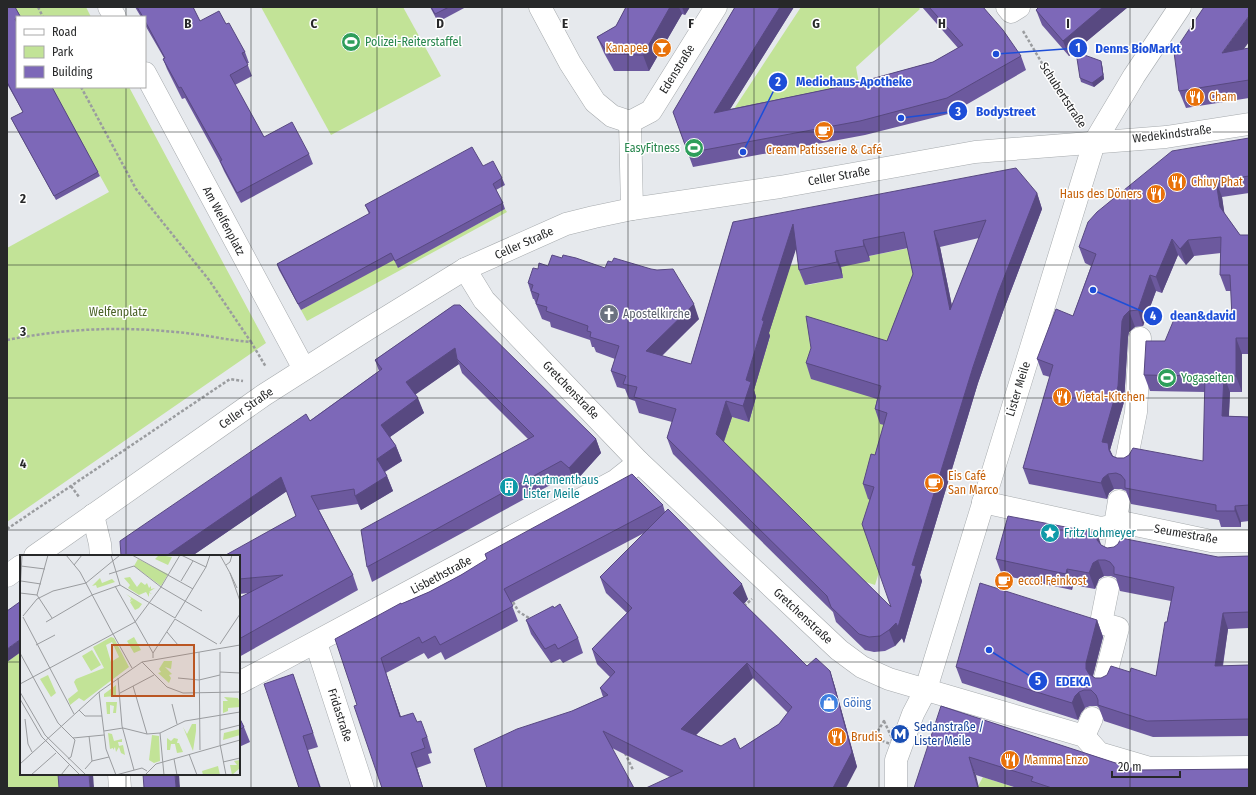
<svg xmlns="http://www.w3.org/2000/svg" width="1256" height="795" viewBox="0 0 1256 795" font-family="'Fira Sans Condensed',sans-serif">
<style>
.green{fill:#c2e397}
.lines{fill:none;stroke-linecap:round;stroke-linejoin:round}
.minor-casing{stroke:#a6aaad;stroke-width:23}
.path{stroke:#9a9c9f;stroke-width:2.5;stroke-dasharray:3 2;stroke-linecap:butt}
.minor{stroke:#fff;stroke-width:22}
.wall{fill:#6c599e;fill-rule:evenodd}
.shaded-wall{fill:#584981}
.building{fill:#7d68b8;stroke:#584981;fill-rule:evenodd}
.grid{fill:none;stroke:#272829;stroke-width:1;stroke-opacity:0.55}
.labels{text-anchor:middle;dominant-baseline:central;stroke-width:3;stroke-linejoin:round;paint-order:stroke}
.leisure-label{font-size:12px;fill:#27864d;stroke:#fff;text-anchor:start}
.food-label{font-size:12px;fill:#c56008;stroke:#fff;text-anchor:start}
.street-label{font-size:12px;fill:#272829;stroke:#fff}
.park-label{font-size:12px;fill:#496125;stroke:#fff}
.worship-label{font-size:12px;fill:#5b616d;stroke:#fff;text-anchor:start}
.culture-label{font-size:12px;fill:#0d838f;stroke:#fff;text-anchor:start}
.shop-label{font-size:12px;fill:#366cbe;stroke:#fff;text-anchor:start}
.transit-label{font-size:12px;fill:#164399;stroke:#fff;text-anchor:start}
.inset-road{fill:none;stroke:#9a9c9f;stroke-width:1}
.view{fill:#ba5623;fill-opacity:0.15;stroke:#ba5623;stroke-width:2}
.inset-edge{fill:none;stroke:#272829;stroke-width:2}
.grid-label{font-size:13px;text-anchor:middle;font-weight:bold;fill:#272829;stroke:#fff;stroke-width:3;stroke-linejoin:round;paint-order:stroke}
.leader{fill:none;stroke:#1d4ed8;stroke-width:1.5}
.callout-dot{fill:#1d4ed8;stroke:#fff;stroke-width:1.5}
.mark-label{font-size:12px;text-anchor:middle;font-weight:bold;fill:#fff}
.callout-label{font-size:13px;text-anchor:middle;font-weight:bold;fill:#1d4ed8;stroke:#fff;stroke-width:3;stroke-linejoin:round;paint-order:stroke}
</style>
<rect width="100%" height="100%" fill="#e6e9ed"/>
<!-- green -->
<g class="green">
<path d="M15,7H86L91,17H20Z"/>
<path d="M261,7H403L441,76L331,135Z"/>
<path d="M801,7H918L920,9L856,67L861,95L724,124Z"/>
<path d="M51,87H129L266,343L7,522V248L109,192Z"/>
<path d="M505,209L507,212L307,321L301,310L385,264L388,249L398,267Z"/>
<path d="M915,247L920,275L887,402L893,428L881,503L880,569L875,585L857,579L709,429L732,417L749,422L756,397L745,394L755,385L770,337L767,336L781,267L798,264L797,259L802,258L808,285L843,278L837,251L870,261L869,256Z"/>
<path d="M21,652V774H61L62,788H7V662Z"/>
<path d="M983,777L1016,788H977Z"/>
</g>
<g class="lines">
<!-- minor casing -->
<g class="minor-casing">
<g id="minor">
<path d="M109,7L115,17"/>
<path d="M540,7L570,63L595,102L612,116L630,122"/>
<path d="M1007,7L1011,12L1019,7"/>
<path d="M145,73L304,369"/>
<path d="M630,122L651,111L716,7"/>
<path d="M630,122L632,209"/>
<path d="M465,269L484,300L639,462L839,650L862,667L889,679L1084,736L1099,753L1150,768L1249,767"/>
<path d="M1126,462L1136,412L1140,338"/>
<path d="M983,502L1101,528L1126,523L1211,541H1249"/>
<path d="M93,515L100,544L101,556"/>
<path d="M1115,552L1118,536L1115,525L1119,501"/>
<path d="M35,556L264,395L366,330L465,269L566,224L594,217L632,209L780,187L975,152L1166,137L1249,124"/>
<path d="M7,576L21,566"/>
<path d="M316,643L363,788"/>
<path d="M1104,682L1118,628L1101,623L1108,588"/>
<path d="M239,683L615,481L639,462"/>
<path d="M1084,736L1092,718"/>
<path d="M119,774L120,788"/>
<path d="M896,788V760L913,714L926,689L1094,143L1134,76L1180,7"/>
</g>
</g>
<!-- path -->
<g class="path">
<path d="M38,7L43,17"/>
<path d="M1023,31L1062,97L1079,121"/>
<path d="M81,87L136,189L209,280L251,342"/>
<path d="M7,340C62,329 119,326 175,332C201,334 226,340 251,342L266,367"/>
<path d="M71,486L79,497"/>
<path d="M7,529L230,379L243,381"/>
<path d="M513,602L519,612L529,618L530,621"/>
<path d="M744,606L752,599"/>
<path d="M884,721L891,736L893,745L880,740L876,734Z"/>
<path d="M625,753L633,770"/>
</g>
<!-- minor -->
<use href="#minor" class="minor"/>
</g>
<!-- wall -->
<g class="wall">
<path d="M7,7H15L21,17H17V23L98,172L100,176L56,200L13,122L11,118L23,112L7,84Z"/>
<path d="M135,7H193L200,21L226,24L245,52L249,63H247L252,76L235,85L264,137L309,154L313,164L241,203L224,171L220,162L185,98L182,99L167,69L163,59L164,58L145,25V17H141Z"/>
<path d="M430,7H466L438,22Z"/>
<path d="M626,7H690L685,15L682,14L649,71H614L604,53L597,37L616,26Z"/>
<path d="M735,7H794L730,109L853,84L933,62L958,48L922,7H983L1021,56L1026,70L952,113L865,135L693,167L673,112Z"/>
<path d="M1128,7L1069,56L1042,25L1036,10Z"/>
<path d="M1249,48V98L1186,108L1179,91L1244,49Z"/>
<path d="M1102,65L1104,79L1094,87L1081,82L1080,78Z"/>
<path d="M1249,138V193L1222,197L1224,213L1240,235H1249V354H1242V392H1230L1229,416L1249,417V521L1241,522V527H1221L1219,520L1131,504L1126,491L1121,489H1114L1109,493L1107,499L1029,484L1023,468L1050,377L1043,375L1037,359L1073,316L1091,266L1085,263L1079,247ZM1221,253L1220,275L1226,291H1231L1232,318L1165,341L1144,375L1150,391L1205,392L1203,461L1117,458L1113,456L1110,450L1124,402L1128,337L1129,332L1135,327L1143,326L1156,291L1162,293L1178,255L1186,265L1194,256Z"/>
<path d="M483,166L502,178L505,185L496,190L503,203L505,209L398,268L394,260L301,310L279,270L277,264L369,214L365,205Z"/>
<path d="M1037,193L1042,209L1004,309L978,383L920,575L922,581L904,643L902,638L895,646L885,651L874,652L865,650L836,622L833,612L673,454L667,438L672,422L639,413L635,401L629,399L625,389L617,387L611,371L615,359L596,352L594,347H592L590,340L551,327L550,322L542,319L534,299H533L528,283L699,319L662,356L691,364L733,222ZM979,238L952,306L940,247ZM796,247L799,270L805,285L843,278L841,267L870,261L869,256L908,248L913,274L887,341L806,363L811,379L877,399L875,409L880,424L884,425L875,455L863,484L868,499L870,500L891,607L724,442L732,417L749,422L756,397L754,390L770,336L769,333Z"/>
<path d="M454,305L596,439L601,453L574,483L567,476L372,582L367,567L528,439L462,373L459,364L415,394L424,413L390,437L396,446L402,461L385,472L387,476L393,491L361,510L358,504L319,510L353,575L358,590L239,657V598L249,593L239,594V556L296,516L287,491L192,556H121L379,371L375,360Z"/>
<path d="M663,505L665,512L748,599L744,604L807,666L830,671L835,687L857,767L670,777L612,748L572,711L603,697L600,688L610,677L597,664L592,649L627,613L606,593L600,577L646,532L511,603L518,621L445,660L441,652L428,659L424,653L386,673L401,717L417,722L427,736L432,753L428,754L431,763L417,768L423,788H382L357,705L401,604L429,592L461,575L487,560L485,554ZM753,678L788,713L779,724L740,749L721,746L696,735Z"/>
<path d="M1101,545L1107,548L1218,557L1249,556V628L1228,629L1223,666L1249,665V736L1153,737L1104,721L1099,708L1097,706H1090L1085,708L1081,713L1078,720L962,683L956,667L1097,620L1103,637L1093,676L1095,678H1101L1130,672L1156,676L1171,601L1120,591L1116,578L1111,576H1104L1099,579L1095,589L1073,585L1072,590L1002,575L996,559Z"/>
<path d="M526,620L578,638L583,653L563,663L560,659L551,663L531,634Z"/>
<path d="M298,688L318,747L308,750L321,788H299Z"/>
<path d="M941,706L1137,770L1249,788H1017L976,775Z"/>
<path d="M239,717L244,727L250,742L239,747Z"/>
</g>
<!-- shaded-wall -->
<g class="shaded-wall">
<path d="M670,7H679L682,14L649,71L643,55Z"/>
<path d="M682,7H690L685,15Z"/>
<path d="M780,7H794L719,127L714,113Z"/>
<path d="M1103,7H1128L1069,56L1063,41Z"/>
<path d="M1249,16V42L1228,71L1222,53Z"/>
<path d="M1101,61L1102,65L1104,79L1094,87L1092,83Z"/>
<path d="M1216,181L1222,197L1226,223L1220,207Z"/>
<path d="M1037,193L1042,209L1004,309L978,383L920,575L922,581L904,643L902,638L895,646L889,630L912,565L973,367L998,293Z"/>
<path d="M793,224L799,240L769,333L770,336L754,390L756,397L749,422L743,406L746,380L762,320Z"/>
<path d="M934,231L940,247L956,326L950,310Z"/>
<path d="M1172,239L1178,255L1162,293L1156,277Z"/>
<path d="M863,240L869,256L870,261L864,246Z"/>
<path d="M1188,240L1194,256L1186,265L1180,249Z"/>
<path d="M835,251L841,267L843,278L837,262Z"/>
<path d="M1150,275L1156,291L1143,326L1138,310Z"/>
<path d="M694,304L699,319L651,366L646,351Z"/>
<path d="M1129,311L1135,327L1129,332L1128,337L1124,402L1110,450L1114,459L1102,442L1122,321L1124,316Z"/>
<path d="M1236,338L1242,354V392L1236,376Z"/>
<path d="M455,348L457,359L459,364L412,397L406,382Z"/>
<path d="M1224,376L1230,392L1228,431L1222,416Z"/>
<path d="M418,398L424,413L387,439L381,425Z"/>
<path d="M726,401L732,417L721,449L716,434Z"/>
<path d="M596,439L601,453L574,483L569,468Z"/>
<path d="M396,446L402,461L382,473L377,459Z"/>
<path d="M1108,474L1114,489L1109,493L1107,499L1101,483L1103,478Z"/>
<path d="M387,476L393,491L361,510L355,496Z"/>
<path d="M281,477L287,491L192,556H166Z"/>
<path d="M1235,506L1241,522V527L1235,511Z"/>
<path d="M1097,533L1103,550L1097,540Z"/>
<path d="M1098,560L1104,576L1099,579L1095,589L1089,573L1093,563Z"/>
<path d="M1067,569L1073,585L1072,590L1066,574Z"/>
<path d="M742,584L748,599L739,609L733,593Z"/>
<path d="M1223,613L1228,629L1220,682L1215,666Z"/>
<path d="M1097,620L1103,637L1092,679L1086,669V663Z"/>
<path d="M21,639V652L7,662V649Z"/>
<path d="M381,658L386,673L406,732L400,717Z"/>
<path d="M747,663L753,678L687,744L681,729Z"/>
<path d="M830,671L835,687L857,767L846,788H833Z"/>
<path d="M1079,692L1085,708L1081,713L1078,720L1072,703L1075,696Z"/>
<path d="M411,753L417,768L423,788Z"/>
<path d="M969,757L976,775L979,788H978Z"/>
<path d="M89,774H93L94,788H90Z"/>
<path d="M175,774H179L180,788H176Z"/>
</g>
<!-- building -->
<g class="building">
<path d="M7,7H15L20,16L17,17V18L15,19L17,23V87H52L98,172L54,196L11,118L23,112L7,82Z"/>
<path d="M137,7H193L200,21L219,11L226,24L229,23L245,52L242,53L248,65L230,75L264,137L292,122L309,154L237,193L220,161L222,160L181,87L179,88L163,59L165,58L145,21V17H143Z"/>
<path d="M431,7H449L435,14Z"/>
<path d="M626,7H670L643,55L608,54L597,37L616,26Z"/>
<path d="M735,7H780L714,113L853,84L933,62L963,45L929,7H983L1003,30L1021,56L947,98L860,121L688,153L673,112Z"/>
<path d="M1039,7H1103L1063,41L1036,10Z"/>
<path d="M1204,7H1249V16L1222,53L1249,48V80L1179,91L1174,52Z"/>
<path d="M1076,52L1101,61L1103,75L1092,83L1080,78Z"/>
<path d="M1249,138V176L1216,181L1220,207L1240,235H1249V338H1236V376H1224L1222,416L1249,417V505L1235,506V511H1216V505L1125,488V480L1121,475L1116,473L1108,474L1103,478L1101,483L1023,468L1053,365L1037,359L1056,309L1073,316L1096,254L1079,247L1088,222L1097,212L1172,151ZM1221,237L1220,275H1230L1232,318L1175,317L1165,341H1146L1144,375L1205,376L1203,461L1133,448L1129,455L1124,458H1117L1112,456L1109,450L1108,443L1102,442L1118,386L1122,321L1124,316L1129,311L1138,310L1150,275L1156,277L1172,239L1180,249L1188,240Z"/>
<path d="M472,147L483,166L493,161L502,178L493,184L503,203L395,261L391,253L298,304L277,264L370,213L365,205Z"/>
<path d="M1016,168L1037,193L998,293L973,367L912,565L916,566L898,627L896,623L889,630L880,636L869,637L859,634L831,607L827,596L667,438L676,409L634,397L637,387L623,384L626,376L611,371L619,346L590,337L591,332L587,331L588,326L546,311L547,307L536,304L539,294L531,291L533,285L528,283L533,268L538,269L539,263L548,266L552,255L562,258L563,255L576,258L605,268L608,261L612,262L614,258L651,269L657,270L673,269L694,304L646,351L691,364L733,222ZM986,220L950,310L934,231ZM793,224L799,270L837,262L835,251L864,246L863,240L904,232L913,274L887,341L806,316L811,348L806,363L881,386L875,409L887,413L875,455L871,454L863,484L874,487L862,524L891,607L716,434L726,401L743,406L751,382L746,380L764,321L762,320Z"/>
<path d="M454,305H460L596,439L569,468L561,461L367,567L361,530L534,436L457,359L455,348L406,382L418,398L381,425L396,446L377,459L387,476L355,496L354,489L311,496L353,575L239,639V598L283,575L239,579V556H224L296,516L281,477L166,556H121L120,541L306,414L310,421L382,369L375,360Z"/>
<path d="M632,474L663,505L504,589L513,606L440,645L435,636L422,643L419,637L381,658L400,717L413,713L417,722L421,721L427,737L422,739L425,748L411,753L423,788H382L354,706L357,705L335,639L401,603V604L429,592L461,575L487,559L485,554Z"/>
<path d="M668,509L742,584L733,593L807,666L816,658L830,671L852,752L833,788H646L683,771L603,731L634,788H487L474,749L517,729L572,711L608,695L600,688L615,672L592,649L632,608L600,577ZM747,663L792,707L779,724L740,749L735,738L721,746L681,729Z"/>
<path d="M1008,516L1097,533V540L1101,545L1107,548L1114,547L1118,544L1121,538L1218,557L1249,556V612L1223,613L1215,666L1249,665V719L1147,721L1098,705V700L1096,695L1091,690H1084L1079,692L1075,696L1072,703L956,667L980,583L1097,620L1086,663V669L1089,674L1095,678H1101L1107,675L1111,666L1130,672L1131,668L1156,676L1165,622H1167L1174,587L1114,574V567L1110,562L1105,560H1098L1093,563L1089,573L1067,569L1066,574L996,559Z"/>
<path d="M21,601V639L7,649V611Z"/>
<path d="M560,604L578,638L558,649L555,644L545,649L526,620L553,606L554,608Z"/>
<path d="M293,674L313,733L303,736L320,788H299L264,684Z"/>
<path d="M941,706L1137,770L1249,769V788H1052L1031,781L1033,777L969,757L978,788H914Z"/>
<path d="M239,717L244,727L239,730Z"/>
<path d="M58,774H89L90,788H59Z"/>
<path d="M143,774H175L176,788H144Z"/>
</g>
<!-- grid -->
<path class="grid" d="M126,7V17M251,7V788M377,7V788M502,7V788M628,7V788M754,7V788M879,7V788M1005,7V788M1130,7V788M126,87V556M7,132H1249M7,265H1249M7,398H1249M7,530H1249M7,662H21M239,662H1249M126,774V788"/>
<!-- icons -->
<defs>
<g id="stadium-disc" transform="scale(1)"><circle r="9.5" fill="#2e9e5b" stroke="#fff"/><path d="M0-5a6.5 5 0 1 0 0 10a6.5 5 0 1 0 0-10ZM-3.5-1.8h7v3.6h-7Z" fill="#fff"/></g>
<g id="bar-disc" transform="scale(1)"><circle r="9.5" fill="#e8710a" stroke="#fff"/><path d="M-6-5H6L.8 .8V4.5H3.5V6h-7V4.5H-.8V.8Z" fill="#fff"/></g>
<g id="restaurant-disc" transform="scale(1)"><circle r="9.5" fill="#e8710a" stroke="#fff"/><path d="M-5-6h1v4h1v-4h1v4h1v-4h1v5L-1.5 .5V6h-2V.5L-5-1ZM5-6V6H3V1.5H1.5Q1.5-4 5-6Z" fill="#fff"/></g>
<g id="cafe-disc" transform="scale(1)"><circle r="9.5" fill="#e8710a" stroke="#fff"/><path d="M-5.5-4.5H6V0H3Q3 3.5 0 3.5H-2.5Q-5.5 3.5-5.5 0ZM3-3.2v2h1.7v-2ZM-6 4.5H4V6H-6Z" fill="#fff"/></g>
<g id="church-disc" transform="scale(1)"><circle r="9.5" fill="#6b7280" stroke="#fff"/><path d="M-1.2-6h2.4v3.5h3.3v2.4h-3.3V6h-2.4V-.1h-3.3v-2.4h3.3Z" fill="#fff"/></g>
<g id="building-disc" transform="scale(1)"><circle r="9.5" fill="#0f9aa8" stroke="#fff"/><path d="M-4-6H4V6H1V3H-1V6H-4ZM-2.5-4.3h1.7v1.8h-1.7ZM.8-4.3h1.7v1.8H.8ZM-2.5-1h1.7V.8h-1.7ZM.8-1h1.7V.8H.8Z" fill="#fff"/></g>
<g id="sight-disc" transform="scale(1)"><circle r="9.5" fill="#0f9aa8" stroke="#fff"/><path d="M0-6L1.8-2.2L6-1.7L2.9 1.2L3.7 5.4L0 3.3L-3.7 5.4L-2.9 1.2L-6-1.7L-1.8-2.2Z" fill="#fff"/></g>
<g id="shop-disc" transform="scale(1)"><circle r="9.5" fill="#3f7fe0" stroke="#fff"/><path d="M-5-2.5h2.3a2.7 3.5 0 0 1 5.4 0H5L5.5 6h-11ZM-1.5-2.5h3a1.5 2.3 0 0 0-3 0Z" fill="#fff"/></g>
<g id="metro-disc" transform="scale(1)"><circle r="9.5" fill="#1a4fb4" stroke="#fff"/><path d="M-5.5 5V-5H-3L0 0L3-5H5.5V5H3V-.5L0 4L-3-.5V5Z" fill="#fff"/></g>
</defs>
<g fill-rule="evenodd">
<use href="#stadium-disc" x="351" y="42"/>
<use href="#bar-disc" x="662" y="48"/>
<use href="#restaurant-disc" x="1195" y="97"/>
<use href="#cafe-disc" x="824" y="131"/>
<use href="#stadium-disc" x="694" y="148"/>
<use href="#restaurant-disc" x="1177" y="182"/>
<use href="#restaurant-disc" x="1156" y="194"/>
<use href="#church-disc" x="609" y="314"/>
<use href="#stadium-disc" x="1167" y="378"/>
<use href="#restaurant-disc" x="1062" y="397"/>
<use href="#cafe-disc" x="934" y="483"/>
<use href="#building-disc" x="509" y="487"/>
<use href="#sight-disc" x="1050" y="533"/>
<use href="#cafe-disc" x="1004" y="581"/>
<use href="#shop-disc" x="829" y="703"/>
<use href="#metro-disc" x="900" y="734"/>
<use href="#restaurant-disc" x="837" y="737"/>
<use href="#restaurant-disc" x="1010" y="760"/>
</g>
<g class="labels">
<!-- leisure labels -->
<g class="leisure-label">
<text x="365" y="42">Polizei-Reiterstaffel</text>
<text x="680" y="148" text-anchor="end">EasyFitness</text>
<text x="1181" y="378">Yogaseiten</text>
</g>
<!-- food labels -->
<g class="food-label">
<text x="648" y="48" text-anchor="end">Kanapee</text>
<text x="1209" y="97">Cham</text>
<text x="824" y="150" text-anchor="middle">Cream Patisserie &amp; Café</text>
<text x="1191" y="182">Chiuy Phat</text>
<text x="1142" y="194" text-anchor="end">Haus des Döners</text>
<text x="1076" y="397">Vietal-Kitchen</text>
<text x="948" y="476">Eis Café<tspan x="948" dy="14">San Marco</tspan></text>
<text x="1018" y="581">ecco! Feinkost</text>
<text x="851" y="737">Brudis</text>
<text x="1024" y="760">Mamma Enzo</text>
</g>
<!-- street labels -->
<g class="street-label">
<text transform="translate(677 69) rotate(-58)">Edenstraße</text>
<text transform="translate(1063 95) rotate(57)">Schubertstraße</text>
<text transform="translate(1172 134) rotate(-7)">Wedekindstraße</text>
<text transform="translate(839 176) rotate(-10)">Celler Straße</text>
<text transform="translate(224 221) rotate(62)">Am Welfenplatz</text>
<text transform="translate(524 243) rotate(-24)">Celler Straße</text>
<text transform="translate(1018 389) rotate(-73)">Lister Meile</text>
<text transform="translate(571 390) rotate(46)">Gretchenstraße</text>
<text transform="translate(246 408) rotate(-35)">Celler Straße</text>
<text transform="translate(1186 534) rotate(10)">Seumestraße</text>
<text transform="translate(441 575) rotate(-28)">Lisbethstraße</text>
<text transform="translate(803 616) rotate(43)">Gretchenstraße</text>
<text transform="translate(340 715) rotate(72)">Fridastraße</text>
</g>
<!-- park labels -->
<g class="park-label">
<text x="118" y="312">Welfenplatz</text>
</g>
<!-- worship labels -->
<g class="worship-label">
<text x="623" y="314">Apostelkirche</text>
</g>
<!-- culture labels -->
<g class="culture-label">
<text x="523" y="480">Apartmenthaus<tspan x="523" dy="14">Lister Meile</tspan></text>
<text x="1064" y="533">Fritz Lohmeyer</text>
</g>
<!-- shop labels -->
<g class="shop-label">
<text x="843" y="703">Göing</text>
</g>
<!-- transit labels -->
<g class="transit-label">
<text x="914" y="727">Sedanstraße /<tspan x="914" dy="14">Lister Meile</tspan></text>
</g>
</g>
<!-- overview -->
<g transform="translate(20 555)">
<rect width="220" height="220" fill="#e6e9ed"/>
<path d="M139,0L152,2L148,10L135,4ZM118,4L148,19L141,31L114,11ZM110,22L117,32L121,27L125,30L127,28L129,33L131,31V34L135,33L129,37L132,39L129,38V42L126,37L119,40L108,33L110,30L104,23ZM80,23L82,28L92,24L95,27L77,33L76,30L72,31ZM106,39L122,49L119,53L115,55L110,47L113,45L110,46L111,43ZM91,82L94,83L109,112L64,146L59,143L50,150L48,144L58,136L54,127L56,124L84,113L73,92ZM92,87L99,102L91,107L86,90ZM114,82L121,95L114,98L107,86ZM72,95L81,110L71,116L62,101ZM144,106H152L151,114L145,112L152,119L149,120L151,123L149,128L138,118L141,117L139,114ZM28,120L36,138L31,142L20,124ZM96,130V141L84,142V139ZM204,142L218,143V145L220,142V152L208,153V156L203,158V146H208ZM86,147H97L96,158H93L94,151L90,150V159H87ZM172,169H176V176L173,196L163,172L167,179ZM220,174V180L203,185L204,178ZM88,178L92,179L94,186L102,184V187H98L99,191L103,190L105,200L101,198L99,192L96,197L95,192L93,195V193L90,194ZM132,180L139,181L140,206L134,208L129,205ZM147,183L151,186L154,183L158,184L157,188H159L163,197L157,198L155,189H151L150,195H147ZM220,205V213L212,220L210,210H217L214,206ZM198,211L200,220H183L182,216Z" fill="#c2e397" fill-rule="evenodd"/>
<path class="inset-road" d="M28,0L17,40L32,63M46,0L60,17L93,79L115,67L141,32L160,0M91,0L100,30M112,0L173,34M161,0L186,12M200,0L210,18L220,46M54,10L62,0M206,10L210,7L212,0M1,11L25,14M114,11L141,32L182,56M210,18L217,33M89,19L114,11M1,26L21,29M161,26L173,6M100,30L155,63L186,12L190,0M95,31L133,98V103M0,38L2,0M0,38L17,40M3,61L17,44L33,36L66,28L100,0M3,62L54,159M26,67L72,40L100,30M147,77L158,90M200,89L220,59M16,90L35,80M179,97L180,195M200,97V189L206,220M0,98L38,168L55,185L51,202L48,204M133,98L155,64L197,89M122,107L147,132L163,138L220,137M200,117L220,118M98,123L102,171L114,215M158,123L179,125L200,120M0,129L93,79L112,113M113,131L127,179M0,137L25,180L66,220M79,137L86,194L96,220M100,138L134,120M0,144L22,182L60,220M152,149L157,169M59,155L65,161H82M5,164L8,189L12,197M200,175L220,170M84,176L103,173L127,179L140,178L165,166L220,157M140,178L144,220M53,183L84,180M169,199L177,220M154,204L157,220M72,206L89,202M203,207L220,203M0,209L79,137L122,107L220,90M65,214L72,206L69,181M11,220L36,198M41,220L49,210M96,220L122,213L127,216M125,220L136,209L220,185"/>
<path class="view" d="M92,90H174V141H92Z"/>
<rect width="220" height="220" class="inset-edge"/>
</g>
<g class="grid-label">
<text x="188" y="28">B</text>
<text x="314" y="28">C</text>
<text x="440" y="28">D</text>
<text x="565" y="28">E</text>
<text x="691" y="28">F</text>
<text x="816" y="28">G</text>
<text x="942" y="28">H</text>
<text x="1068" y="28">I</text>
<text x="1193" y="28">J</text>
<text x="23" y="203">2</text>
<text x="23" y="336">3</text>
<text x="23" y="468">4</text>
</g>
<!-- callouts -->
<path class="leader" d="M996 54L1078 48M743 152L778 82M901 118L958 111M1093 290L1153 316M989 650L1038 681"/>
<g class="callout-dot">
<circle cx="996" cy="54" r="4"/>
<circle cx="743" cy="152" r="4"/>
<circle cx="901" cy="118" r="4"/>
<circle cx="1093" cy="290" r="4"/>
<circle cx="989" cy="650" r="4"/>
<circle cx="1078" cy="48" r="10"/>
<circle cx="778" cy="82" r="10"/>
<circle cx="958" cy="111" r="10"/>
<circle cx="1153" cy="316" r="10"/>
<circle cx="1038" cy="681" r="10"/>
</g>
<g class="mark-label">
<text x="1078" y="52">1</text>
<text x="778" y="86">2</text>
<text x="958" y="116">3</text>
<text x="1153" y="320">4</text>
<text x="1038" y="685">5</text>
</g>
<g class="callout-label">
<text x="1138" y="53">Denns BioMarkt</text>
<text x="854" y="86">Mediohaus-Apotheke</text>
<text x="1006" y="116">Bodystreet</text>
<text x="1203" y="320">dean&amp;david</text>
<text x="1073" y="686">EDEKA</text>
</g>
<!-- border -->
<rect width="1256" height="795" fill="none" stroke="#272829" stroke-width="16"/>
<!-- legend -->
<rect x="16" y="16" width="130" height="72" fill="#ffffff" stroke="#a9a9a9"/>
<rect x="24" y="29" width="20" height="6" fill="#ffffff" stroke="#a9a9a9"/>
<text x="52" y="36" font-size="12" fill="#272829">Road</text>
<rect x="24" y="46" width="20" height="12" fill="#c2e397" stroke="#a9a9a9"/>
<text x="52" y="56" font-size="12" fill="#272829">Park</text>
<rect x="24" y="66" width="20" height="12" fill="#7d68b8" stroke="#a9a9a9"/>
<text x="52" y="76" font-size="12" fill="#272829">Building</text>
<!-- scale -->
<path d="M1112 771v6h68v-6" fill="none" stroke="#272829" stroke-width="2"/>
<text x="1118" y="771" font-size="12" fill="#272829" stroke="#ffffff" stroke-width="3" paint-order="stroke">20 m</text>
</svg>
